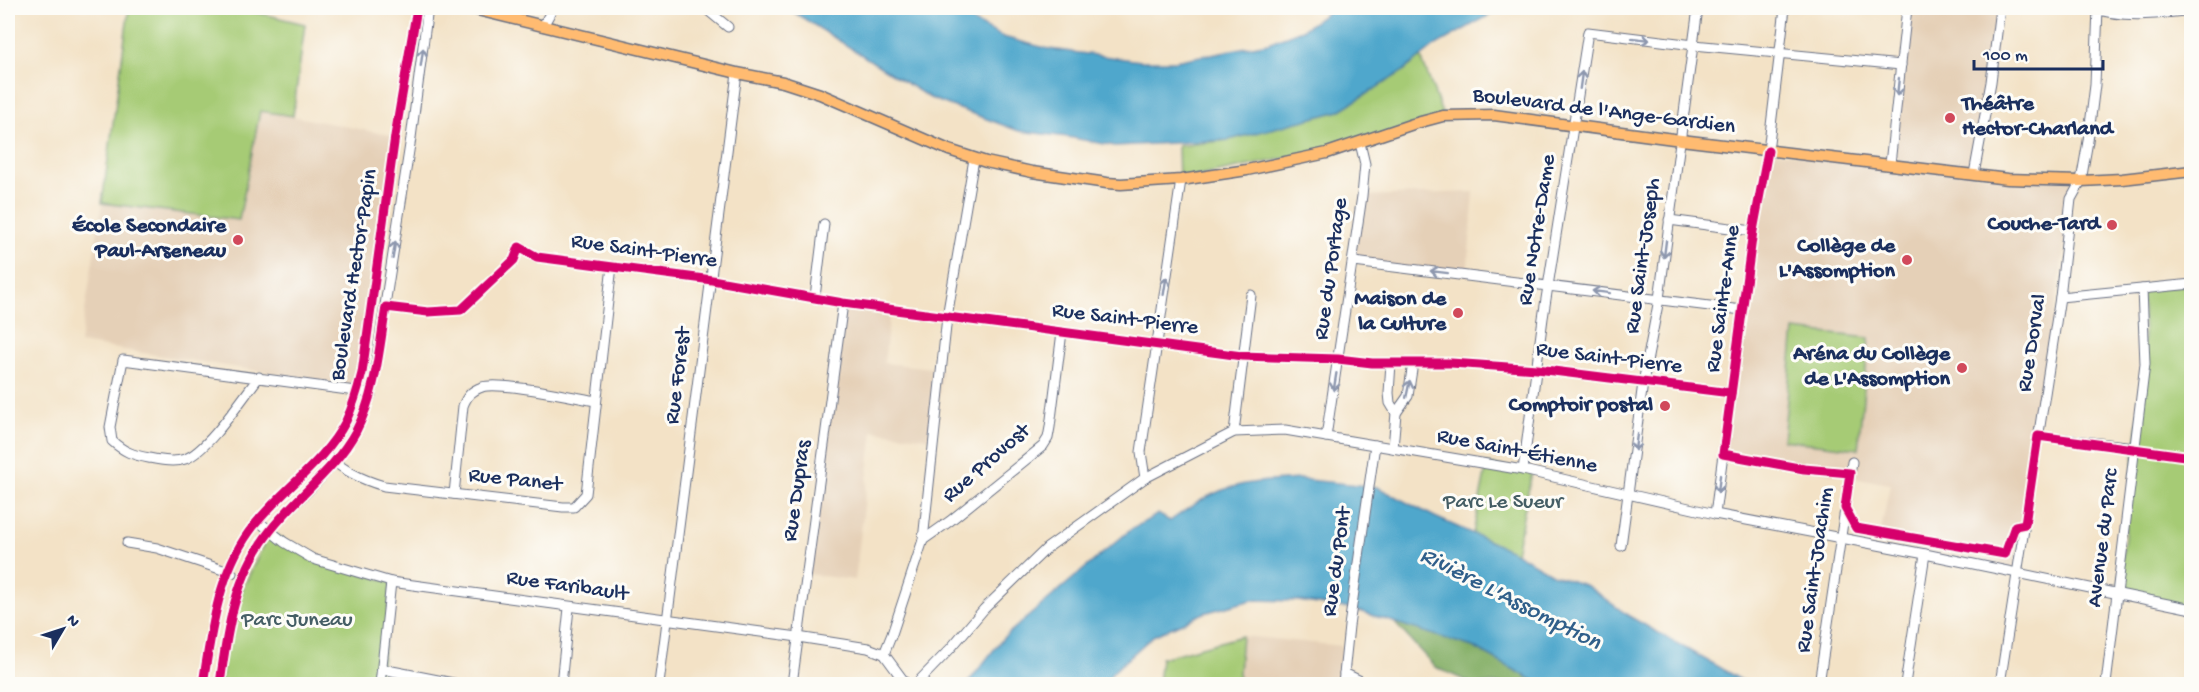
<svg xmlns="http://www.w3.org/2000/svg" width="2199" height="692" viewBox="0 0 2199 692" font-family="'Gochi Hand',sans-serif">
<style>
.built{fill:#e5d0b7}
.green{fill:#a6cb75;stroke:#607d6a;stroke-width:1.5}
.forest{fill:#84af66;stroke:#506f62;stroke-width:1.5}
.water{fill:#4fa7cc;stroke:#356b95;stroke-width:1.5}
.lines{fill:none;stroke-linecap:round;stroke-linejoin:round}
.minor-casing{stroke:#676e82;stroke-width:11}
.major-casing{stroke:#676e82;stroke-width:13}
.minor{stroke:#fff;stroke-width:9}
.major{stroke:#ffbb71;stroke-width:10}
.cycleway-casing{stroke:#fdfcf7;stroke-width:13}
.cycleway{stroke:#d6006c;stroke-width:9}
.oneway{stroke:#8d97ae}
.poi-dot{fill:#d1495b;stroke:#fdfcf7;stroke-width:2}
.labels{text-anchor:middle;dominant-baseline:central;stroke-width:6;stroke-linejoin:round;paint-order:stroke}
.poi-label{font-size:22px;font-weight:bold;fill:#1b2f5e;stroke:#fdfcf7;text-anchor:end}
.street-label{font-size:22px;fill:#1b2f5e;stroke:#fdfcf7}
.park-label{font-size:22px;fill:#455e65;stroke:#fdfcf7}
.water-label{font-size:24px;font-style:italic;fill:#305f8a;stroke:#fdfcf7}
</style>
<rect width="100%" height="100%" fill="#fdfcf7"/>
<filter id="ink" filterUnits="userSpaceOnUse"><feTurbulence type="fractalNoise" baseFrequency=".0167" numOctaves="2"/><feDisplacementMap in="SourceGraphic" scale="12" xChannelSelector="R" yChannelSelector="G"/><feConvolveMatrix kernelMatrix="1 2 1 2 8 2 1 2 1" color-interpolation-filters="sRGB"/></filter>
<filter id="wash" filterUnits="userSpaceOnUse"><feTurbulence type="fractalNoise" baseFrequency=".008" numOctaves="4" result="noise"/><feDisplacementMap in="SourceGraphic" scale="24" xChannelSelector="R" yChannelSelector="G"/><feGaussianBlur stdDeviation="1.35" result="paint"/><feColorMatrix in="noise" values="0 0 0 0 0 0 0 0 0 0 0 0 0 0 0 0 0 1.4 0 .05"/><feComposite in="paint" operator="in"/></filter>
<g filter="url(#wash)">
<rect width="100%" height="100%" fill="#f3e2c6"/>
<!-- built -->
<g class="built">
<path d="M1907,8H2000L1974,174L2081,181L2071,200L2017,573L1878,546L1890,484L1723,454L1768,151L1890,164Z"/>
<path d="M260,110L395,136L360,387L80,343L102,203L239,220Z"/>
<path d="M1474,192L1467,276L1354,262L1362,196Z"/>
<path d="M843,303L890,310L884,363L942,369L934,439L873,431L855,580L807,574Z"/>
<path d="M1242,636L1342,646L1344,673L1343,684H1238Z"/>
</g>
<!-- green -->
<g class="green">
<path d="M129,8H238L305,24L293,116L260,111L239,220L102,203Z"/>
<path d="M1421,57L1443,116L1360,143L1179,180L1178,146L1229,140L1339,111L1402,72Z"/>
<path d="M2191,284V609L2118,595L2145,364L2142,289Z"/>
<path d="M1794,330L1869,338L1858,449L1783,440Z"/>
<path d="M1487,464L1532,472L1516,553L1473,534Z"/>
<path d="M270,531L313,559L391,582L380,684H220L232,611Z"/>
<path d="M1242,636L1238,684H1158L1161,658Z"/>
</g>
<!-- forest -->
<path class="forest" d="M1394,622L1473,647L1540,684H1473L1435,667Z"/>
<!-- water -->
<g class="water">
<path d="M787,8H948L1003,37L1049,49L1141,61H1175L1268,43L1302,30L1334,8H1502L1436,45L1402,72L1339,111L1229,140L1115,146L1068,137L1019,131L930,98Z"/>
<path d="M1298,479L1377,487L1435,517L1516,553L1554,575L1587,586L1629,616L1741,680L1753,684H1540L1473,647L1352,609L1298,601L1252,600L1204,613L1153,636L1113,672L1104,684H967L1003,638L1130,530L1158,514L1170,521C1187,509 1204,497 1223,490C1247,481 1273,481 1298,479Z"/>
</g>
</g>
<g filter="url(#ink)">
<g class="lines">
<!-- minor casing -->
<g class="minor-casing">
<g id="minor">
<path d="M705,8L728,27"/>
<path d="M2093,8C2123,19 2160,14 2192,10"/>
<path d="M543,26L553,8"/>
<path d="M1890,164L1907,8"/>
<path d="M1974,174L1991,82L2000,8"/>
<path d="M1669,220L1753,231"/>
<path d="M519,247L537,257L712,280L843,303L1242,356L1338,359L1372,363H1451L1537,369L1731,393"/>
<path d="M1354,262L1742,310"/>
<path d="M815,297L824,224"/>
<path d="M2060,297L2192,284"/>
<path d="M1391,363L1389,393L1390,403L1396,413L1393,448"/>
<path d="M259,377C243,397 208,451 185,459C174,463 160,460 149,458C133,455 124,452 112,441L110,427L123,360L363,392"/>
<path d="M1396,413L1408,396L1413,363"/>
<path d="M1234,432L1251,295"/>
<path d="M2038,436L2135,447"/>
<path d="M1326,437L1362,196L1365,164L1360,143"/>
<path d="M323,453C342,469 359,479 384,486L563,507H574L586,494L612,266"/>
<path d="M1523,470L1543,318L1588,32L1694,45L1901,65"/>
<path d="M1145,478L1141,452L1181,180"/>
<path d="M454,494L463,406C467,396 471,391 482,387C500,381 573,397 596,401"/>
<path d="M1715,514L1753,231L1768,151L1785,8"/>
<path d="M258,521L284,542L313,559L391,582L798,637L868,648L884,654"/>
<path d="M923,540L950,521L1043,446L1048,438L1050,427L1062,332"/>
<path d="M127,543L157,548L232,573"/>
<path d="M1621,546L1643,383L1659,299L1698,8"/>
<path d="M884,654L892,634L923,540L947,317L974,159"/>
<path d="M884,654L906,684"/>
<path d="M382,669L458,684"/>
<path d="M1344,673L1367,684"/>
<path d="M203,684C211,633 218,575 249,532C278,492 323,465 346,421C353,406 358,389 362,373L395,136L417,8"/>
<path d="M220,684C227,630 235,574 271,530C290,506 315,487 334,463C351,443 362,419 371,395L411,138L428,8"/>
<path d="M380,684L391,582"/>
<path d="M561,684L569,608"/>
<path d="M659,684L737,73"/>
<path d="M792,684L843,303"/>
<path d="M916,684L950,649L984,609L1047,548L1145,478L1234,432L1285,430L1523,470L1715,514L1925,554L2192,609"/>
<path d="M1343,684L1349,626L1375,445"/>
<path d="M1819,684L1852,462"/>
<path d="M1905,684L1925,554"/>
<path d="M2000,684L2060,297L2071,199L2081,181L2088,141L2095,85L2098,8"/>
<path d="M2106,684L2145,364L2142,289"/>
</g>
</g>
<!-- major casing -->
<g class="major-casing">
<path id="major" d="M469,8L737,73L783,82L820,94L949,150L986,162L1032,172L1107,183L1121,184L1181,180L1247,170L1327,153L1413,124L1443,116L1494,115L1681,140L2008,179L2081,181L2122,179L2192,171"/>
</g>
<!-- minor -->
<use href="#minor" class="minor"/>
<!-- major -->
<use href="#major" class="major"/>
<!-- cycleway casing -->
<g class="cycleway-casing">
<g id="cycleway">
<path d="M1768,151L1753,231L1723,454L1804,469L1850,473L1845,508L1856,528L2005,554L2015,526L2025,524L2038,436L2192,457"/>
<path d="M203,684C211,633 218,575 249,532C278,492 323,465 346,421C353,406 358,389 362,373L395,136L417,8"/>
<path d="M220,684C227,630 235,575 270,531C297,496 334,471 356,431C376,393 379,349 386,307L428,312L461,310L514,260L519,247L537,257L712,280L843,303L1242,356L1338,359L1372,363H1451L1537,369L1731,393"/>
</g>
</g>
<!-- cycleway -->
<use href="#cycleway" class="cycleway"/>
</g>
<!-- one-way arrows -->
<defs><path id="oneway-shaft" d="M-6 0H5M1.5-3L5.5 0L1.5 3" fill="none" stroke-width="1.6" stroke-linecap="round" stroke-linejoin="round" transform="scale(1.5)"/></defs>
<g class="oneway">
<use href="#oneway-shaft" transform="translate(1641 39) rotate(7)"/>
<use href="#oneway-shaft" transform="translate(422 57) rotate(-82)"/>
<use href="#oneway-shaft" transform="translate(1581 80) rotate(-82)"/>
<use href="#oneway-shaft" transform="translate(1898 87) rotate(96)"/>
<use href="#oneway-shaft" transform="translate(1665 249) rotate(97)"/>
<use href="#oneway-shaft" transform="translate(394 250) rotate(-81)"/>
<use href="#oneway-shaft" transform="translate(1439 272) rotate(-173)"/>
<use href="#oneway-shaft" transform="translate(1165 286) rotate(-81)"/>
<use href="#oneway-shaft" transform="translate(1601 292) rotate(-173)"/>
<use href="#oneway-shaft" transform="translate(1335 382) rotate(99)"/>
<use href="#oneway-shaft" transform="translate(1408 389) rotate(-78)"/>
<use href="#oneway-shaft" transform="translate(1636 442) rotate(97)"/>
<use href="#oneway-shaft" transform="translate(1719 484) rotate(97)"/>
</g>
</g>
<!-- markers -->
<g class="poi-dot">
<circle cx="1950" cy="118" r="6"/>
<circle cx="2112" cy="225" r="6"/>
<circle cx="238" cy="240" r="6"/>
<circle cx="1907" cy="260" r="6"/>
<circle cx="1458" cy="313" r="6"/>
<circle cx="1962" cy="368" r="6"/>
<circle cx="1665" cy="406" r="6"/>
</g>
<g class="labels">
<!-- poi labels -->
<g class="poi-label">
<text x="1962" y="105" text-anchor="start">Théâtre<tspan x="1962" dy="25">Hector-Charland</tspan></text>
<text x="2100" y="225">Couche-Tard</text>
<text x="226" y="227">École Secondaire<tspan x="226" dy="25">Paul-Arseneau</tspan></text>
<text x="1895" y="247">Collège de<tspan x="1895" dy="25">L'Assomption</tspan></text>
<text x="1446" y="300">Maison de<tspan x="1446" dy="25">la Culture</tspan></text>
<text x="1950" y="355">Aréna du Collège<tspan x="1950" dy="25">de L'Assomption</tspan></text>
<text x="1653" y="406">Comptoir postal</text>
</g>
<!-- street labels -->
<g class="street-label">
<text transform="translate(1604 112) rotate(7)">Boulevard de l'Ange-Gardien</text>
<text transform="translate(1538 230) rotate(-81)">Rue Notre-Dame</text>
<text transform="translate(644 252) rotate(8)">Rue Saint-Pierre</text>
<text transform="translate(1644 256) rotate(-82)">Rue Saint-Joseph</text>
<text transform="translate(1332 269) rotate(-82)">Rue du Portage</text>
<text transform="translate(355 275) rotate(-81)">Boulevard Hector-Papin</text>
<text transform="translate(1724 299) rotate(-82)">Rue Sainte-Anne</text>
<text transform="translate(1125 320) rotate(7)">Rue Saint-Pierre</text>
<text transform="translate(2033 343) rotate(-81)">Rue Dorval</text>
<text transform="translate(1609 359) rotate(7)">Rue Saint-Pierre</text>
<text transform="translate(679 376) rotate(-83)">Rue Forest</text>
<text transform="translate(1517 452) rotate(11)">Rue Saint-Étienne</text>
<text transform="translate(987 464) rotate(-41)">Rue Provost</text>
<text transform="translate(515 481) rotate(6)">Rue Panet</text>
<text transform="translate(798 491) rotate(-82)">Rue Dupras</text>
<text transform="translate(2104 538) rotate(-83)">Avenue du Parc</text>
<text transform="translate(1338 562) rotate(-82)">Rue du Pont</text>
<text transform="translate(1816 570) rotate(-82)">Rue Saint-Joachim</text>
<text transform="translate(567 587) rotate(8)">Rue Faribault</text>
</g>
<!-- park labels -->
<g class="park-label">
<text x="1503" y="503">Parc Le Sueur</text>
<text x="297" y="621">Parc Juneau</text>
</g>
<!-- water labels -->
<g class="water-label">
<text transform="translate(1510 600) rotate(27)">Rivière L'Assomption</text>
</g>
</g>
<!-- margin -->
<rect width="2199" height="692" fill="none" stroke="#fdfcf7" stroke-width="30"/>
<!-- north arrow -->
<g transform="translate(63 629) rotate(51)" stroke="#fdfcf7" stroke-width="4.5" paint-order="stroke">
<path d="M0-4.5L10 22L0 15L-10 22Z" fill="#1b2f5e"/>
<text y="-9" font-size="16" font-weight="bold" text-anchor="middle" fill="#1b2f5e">N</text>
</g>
<!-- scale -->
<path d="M1974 60v9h129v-9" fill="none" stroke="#1b2f5e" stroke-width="3"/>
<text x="1983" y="60" font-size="18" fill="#1b2f5e" stroke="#fdfcf7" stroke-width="4.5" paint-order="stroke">100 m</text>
</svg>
